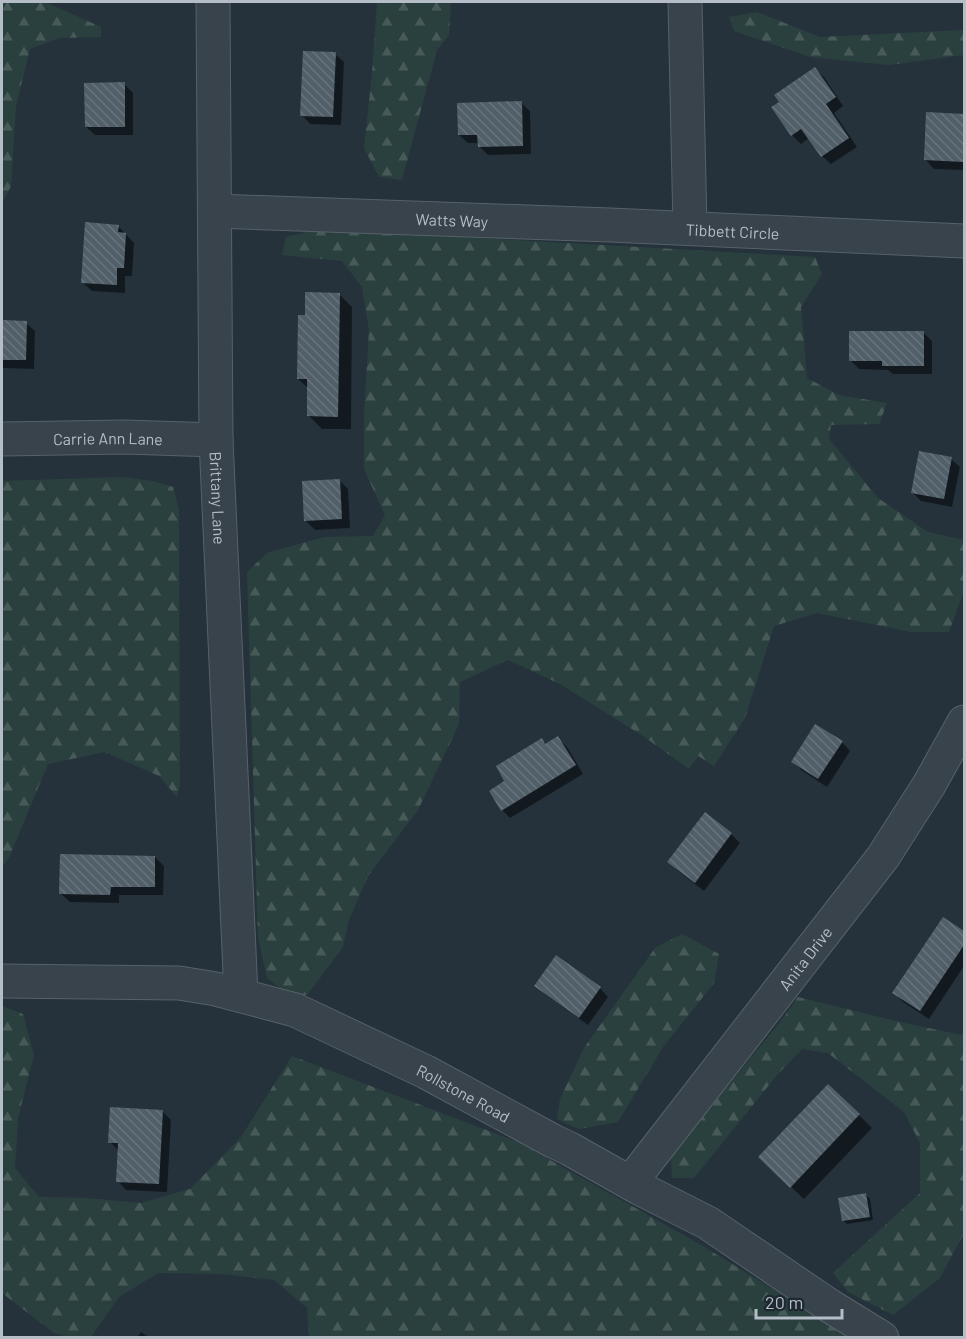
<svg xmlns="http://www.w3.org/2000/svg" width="966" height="1339" viewBox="0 0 966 1339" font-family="Barlow,sans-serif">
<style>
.forest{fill:url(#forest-firs)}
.shadow{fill:#0007}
.building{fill:url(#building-back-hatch)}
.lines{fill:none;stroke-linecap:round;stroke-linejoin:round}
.minor-casing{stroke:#57616a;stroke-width:35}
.minor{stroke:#39434c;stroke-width:33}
.labels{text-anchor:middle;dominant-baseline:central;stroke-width:5;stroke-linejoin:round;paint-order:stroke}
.street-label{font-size:16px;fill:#b5bec7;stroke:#1e2831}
</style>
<defs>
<pattern id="forest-firs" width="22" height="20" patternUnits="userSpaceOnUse" patternTransform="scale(1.5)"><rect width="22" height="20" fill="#2a403e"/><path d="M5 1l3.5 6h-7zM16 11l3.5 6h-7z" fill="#475a58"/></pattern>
<pattern id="building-back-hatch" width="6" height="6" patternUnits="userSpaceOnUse" patternTransform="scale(1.5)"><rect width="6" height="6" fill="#515f69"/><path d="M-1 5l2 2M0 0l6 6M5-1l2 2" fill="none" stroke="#68747d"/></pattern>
</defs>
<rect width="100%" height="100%" fill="#25323b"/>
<!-- forest -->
<g class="forest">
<path d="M2,2H45L101,27V37L59,38L30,49L16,106L11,186L2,204Z"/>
<path d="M377,2H451L449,35L437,50L402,180L379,177L364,148L372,73Z"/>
<path d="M757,12L820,37L964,30V55L889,65L810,57L734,31L729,17Z"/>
<path d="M320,229L815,257L822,274L801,307L807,378L839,395L887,403L879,424L831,425L829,439L878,498L928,532L964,540V591L949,632H911L817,613L774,626L745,718L714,766L698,756L689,769L643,736L560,684L508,660L460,682L459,724L418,810L368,876L349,920L343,947L307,995L288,994L267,978L258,937L247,572L267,553L324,537L373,536L385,515L364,469V415L369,330L362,287L342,261L282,255L286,237Z"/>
<path d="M121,477L153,481L173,487L179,511L180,785L177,797L159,776L105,752L48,764L9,858L2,866V481Z"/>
<path d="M682,934L719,954L714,983L663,1047L618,1122L579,1129L557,1119L560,1099L584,1048L655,948Z"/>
<path d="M798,997L904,1023L962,1035L964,1033V1233L940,1278L893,1315L848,1292L833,1273L920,1193V1143L904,1112L828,1053L802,1049L778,1074L694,1178H672L671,1156L784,1017Z"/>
<path d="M2,1006L23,1014L34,1055L18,1118L15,1168L39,1197L87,1198L141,1203L190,1189L241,1137L292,1056L518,1142L703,1246L850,1337H309L307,1308L274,1280L222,1274L158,1273L119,1297L91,1337H69L54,1333L2,1293Z"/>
</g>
<!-- shadow -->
<g class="shadow">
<path d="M335,54L344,62L341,125L310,124L302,115Z"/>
<path d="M815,69L824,77L843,106L834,113L857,147L831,164L822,156L809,138L801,144L792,135L773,107L781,103Z"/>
<path d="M124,84L133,93V135H95L86,127Z"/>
<path d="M521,103L530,111L531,154L488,155L479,146V143H468L459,135Z"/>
<path d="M928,114L964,116V170L934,169L926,160Z"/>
<path d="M118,226L134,243L132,276H125V293L92,291L83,283Z"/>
<path d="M339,294L352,307L351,429H322L309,416V389L298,379L307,316Z"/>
<path d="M2,322L26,323L35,331L34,369L2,368Z"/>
<path d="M923,332L932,341V374H893L888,370L859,369L851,361Z"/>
<path d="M951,459L960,467L952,507L921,501L912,492Z"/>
<path d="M339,480L348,489L350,528L315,530L306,521Z"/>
<path d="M558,738L567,747L583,774L510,818L502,810L506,782L542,740L546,745Z"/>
<path d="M842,742L850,751L827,787L801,770L793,762Z"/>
<path d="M705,814L731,834L740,843L704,891L678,871L669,862Z"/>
<path d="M155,857L164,866L163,895H119V903L70,902L61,894Z"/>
<path d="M944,919L964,933V966L929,1019L903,1002L894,993Z"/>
<path d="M536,985L600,988L608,997L588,1025L545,994Z"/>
<path d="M162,1111L171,1120L167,1192L126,1190L118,1181L119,1151L110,1142Z"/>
<path d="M859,1115L872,1128L804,1199L773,1170Z"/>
<path d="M866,1195L870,1199L873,1220L847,1224L843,1220Z"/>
<path d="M141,1332L150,1338H137Z"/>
</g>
<!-- building -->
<g class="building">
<path d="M303,51L336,52L333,117L300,116Z"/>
<path d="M815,67L836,97L826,104L849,138L821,157L801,129L791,136L771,107L779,102L774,95Z"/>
<path d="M125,82V127H85L84,83Z"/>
<path d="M522,101L523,146L478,147L477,135H458L457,103Z"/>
<path d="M926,112L964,114V162L924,160Z"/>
<path d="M85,222L119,225L118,232L126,233L124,268H117V285L81,283Z"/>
<path d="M305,292L340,293L338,417L307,416V379H297L298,315H305Z"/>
<path d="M2,320L27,321L26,360H2Z"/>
<path d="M849,331H924V366H882V361H849Z"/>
<path d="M919,451L952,457L944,499L911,493Z"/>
<path d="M340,479L342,519L304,521L302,481Z"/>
<path d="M815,724L843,741L818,779L791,762Z"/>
<path d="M558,736L576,765L501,811L489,791L504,781L496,766L542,738L545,744Z"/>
<path d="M705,812L732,833L695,883L667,862Z"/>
<path d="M60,854L155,856V887H111L110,895L59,894Z"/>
<path d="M943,917L964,931V945L920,1011L892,993Z"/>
<path d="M556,955L601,987L579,1018L534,986Z"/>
<path d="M828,1084L860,1114L790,1188L758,1157Z"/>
<path d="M110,1107L163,1110L159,1184L116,1182L118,1143H108Z"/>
<path d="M866,1193L870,1217L842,1221L838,1198Z"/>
</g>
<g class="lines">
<!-- minor casing -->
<g class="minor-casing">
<g id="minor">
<path id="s1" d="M213,2L216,440L241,995"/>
<path d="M685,2L690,228"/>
<path id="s2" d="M215,211L610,225L964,241"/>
<path id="s3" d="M2,439L125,437L216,440"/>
<path id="s4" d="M2,981L179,983L216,989L295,1010L426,1072L553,1141L570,1149L639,1188L708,1223L830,1306L882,1338"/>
<path id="s5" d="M630,1183L883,857L929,785L964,722"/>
</g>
</g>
<!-- minor -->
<use href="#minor" class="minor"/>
</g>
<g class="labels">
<!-- street labels -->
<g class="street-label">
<text stroke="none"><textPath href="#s2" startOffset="237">Watts Way</textPath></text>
<text stroke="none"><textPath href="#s2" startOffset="518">Tibbett Circle</textPath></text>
<text stroke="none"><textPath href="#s3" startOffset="106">Carrie Ann Lane</textPath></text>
<text stroke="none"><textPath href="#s1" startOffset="496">Brittany Lane</textPath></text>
<text stroke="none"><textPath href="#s5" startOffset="285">Anita Drive</textPath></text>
<text stroke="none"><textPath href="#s4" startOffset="484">Rollstone Road</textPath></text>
</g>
</g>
<!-- border -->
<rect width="966" height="1339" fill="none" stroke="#b5bec7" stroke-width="6"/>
<!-- scale -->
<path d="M756 1309v9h86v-9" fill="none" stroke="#b5bec7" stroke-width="3"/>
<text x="765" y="1309" font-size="18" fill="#b5bec7" stroke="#1e2831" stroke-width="4.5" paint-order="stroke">20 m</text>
</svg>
